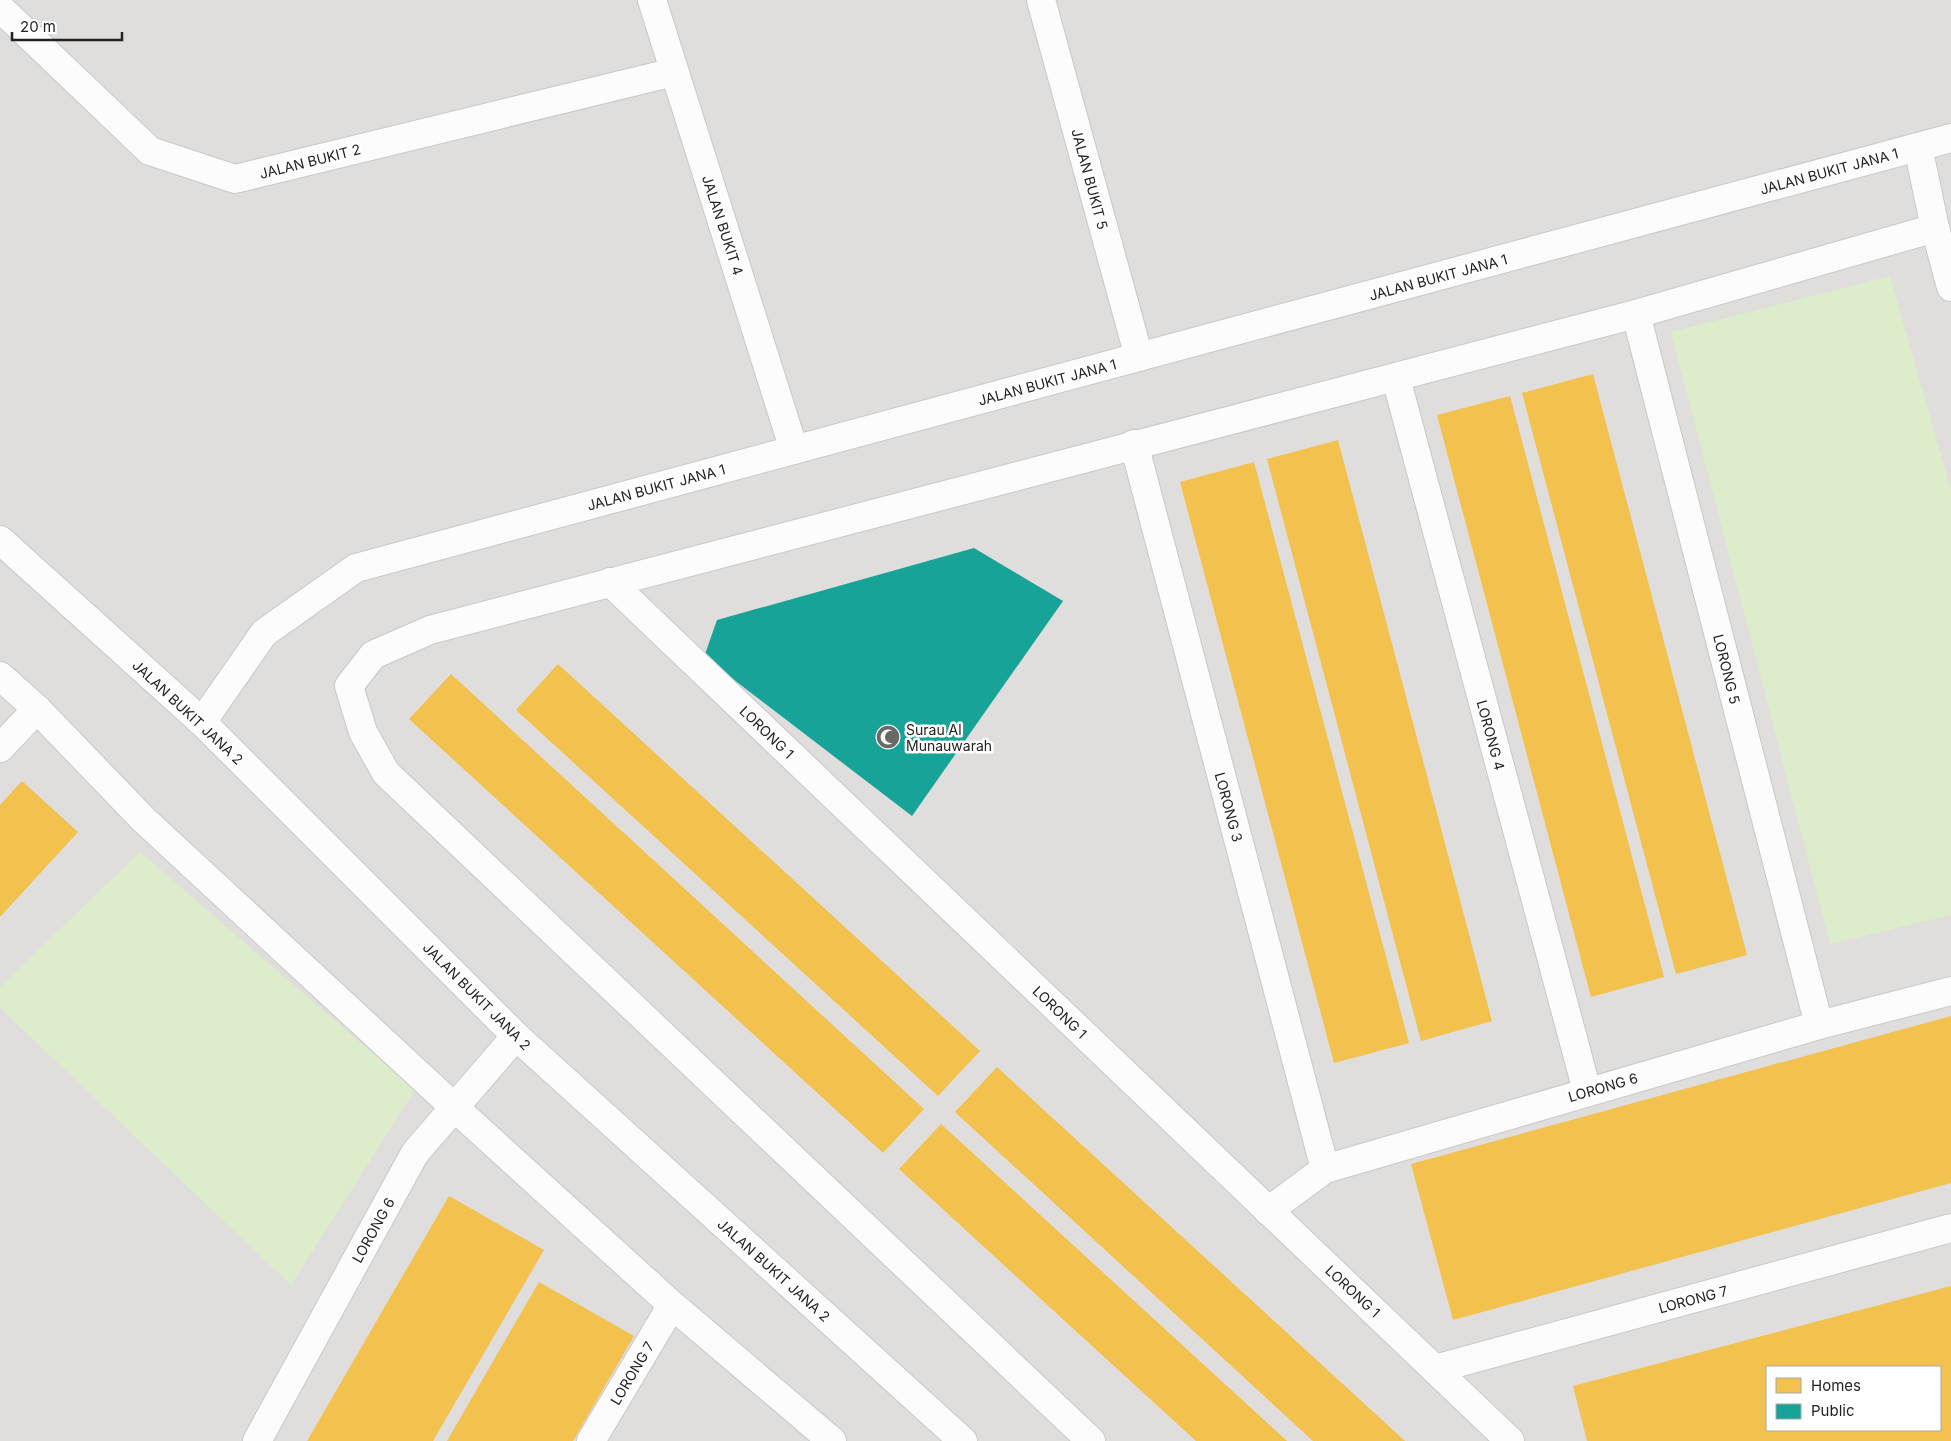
<svg xmlns="http://www.w3.org/2000/svg" width="1951" height="1441" viewBox="0 0 1951 1441" font-family="Inter,sans-serif">
<style>
.residential{fill:#dfdedc;fill-rule:evenodd}
.grass{fill:#ddeccb}
.homes{fill:#f2c14e;fill-rule:evenodd}
.public{fill:#17a398}
.lines{fill:none;stroke-linecap:round;stroke-linejoin:round}
.minor-casing{stroke:#c9c8c7;stroke-width:30}
.minor{stroke:#fdfcfc;stroke-width:28}
.labels{text-anchor:middle;dominant-baseline:central;stroke-width:5;stroke-linejoin:round;paint-order:stroke}
.street-label{font-size:14px;fill:#222;stroke:#fff}
.poi-label{font-size:14px;fill:#222;stroke:#fff;text-anchor:start}
</style>
<rect width="100%" height="100%" fill="#f0eeeb"/>
<!-- residential -->
<path class="residential" d="M0,0H1951V1441H0ZM1767,1367H1940V1430H1767Z"/>
<!-- grass -->
<g class="grass">
<path d="M1890,276L1951,490V915L1830,944L1671,332Z"/>
<path d="M140,852L415,1090L291,1285L0,1008V987Z"/>
</g>
<!-- homes -->
<g class="homes">
<path d="M1593,374L1747,955L1676,974L1522,393Z"/>
<path d="M1510,396L1664,977L1591,997L1437,415Z"/>
<path d="M1338,440L1492,1021L1421,1041L1267,459Z"/>
<path d="M1254,462L1409,1043L1334,1063L1180,482Z"/>
<path d="M558,664L980,1051L938,1096L516,710Z"/>
<path d="M451,674L924,1109L883,1153L409,719Z"/>
<path d="M22,781L78,832L0,917V805Z"/>
<path d="M1951,1016V1183L1453,1320L1411,1164Z"/>
<path d="M997,1067L1405,1441H1313L955,1112Z"/>
<path d="M941,1124L1287,1441H1196L899,1169Z"/>
<path d="M449,1196L544,1250L433,1441H307Z"/>
<path d="M539,1282L634,1336L573,1441H447Z"/>
<path d="M1951,1286V1441H1587L1573,1386ZM1767,1367H1940V1430H1767Z"/>
</g>
<!-- public -->
<path class="public" d="M974,548L1063,601L912,816L704,657L717,620Z"/>
<g class="lines">
<!-- minor casing -->
<g class="minor-casing">
<g id="minor">
<path d="M652,0L794,450"/>
<path d="M1041,0L1139,357"/>
<path d="M0,8L150,151L235,179L674,72"/>
<path d="M1918,147L1935,228L1951,287"/>
<path d="M1636,314L1819,1025"/>
<path d="M1396,378L1587,1091"/>
<path d="M1134,444L1325,1169"/>
<path d="M0,540L202,722L516,1036L963,1441"/>
<path d="M610,582L1510,1441"/>
<path d="M0,676L37,709L143,819L455,1108L672,1305L832,1441"/>
<path d="M202,722L264,633L356,568L1951,138"/>
<path d="M0,748L37,709"/>
<path d="M1268,1211L1325,1169L1819,1025L1951,991"/>
<path d="M1435,1369L1951,1228"/>
<path d="M257,1441L415,1153L516,1036"/>
<path d="M591,1441L672,1305"/>
<path d="M1091,1441L386,773L363,732L349,686L373,655L430,630L1636,314L1935,228"/>
</g>
</g>
<!-- minor -->
<use href="#minor" class="minor"/>
</g>
<!-- icons -->
<defs>
<g id="mosque-disc" transform="scale(1.25)"><circle r="9.5" fill="#6a6968" stroke="#fff"/><path d="M3.5-4.9A6 6 0 1 0 3.5 4.9A5 5 0 1 1 3.5-4.9Z" fill="#fff"/></g>
</defs>
<g fill-rule="evenodd">
<use href="#mosque-disc" x="888" y="737"/>
</g>
<g class="labels">
<!-- street labels -->
<g class="street-label">
<text transform="translate(310 161) rotate(-14)">JALAN BUKIT 2</text>
<text transform="translate(1829 171) rotate(-15)">JALAN BUKIT JANA 1</text>
<text transform="translate(1090 179) rotate(75)">JALAN BUKIT 5</text>
<text transform="translate(723 225) rotate(72)">JALAN BUKIT 4</text>
<text transform="translate(1438 277) rotate(-15)">JALAN BUKIT JANA 1</text>
<text transform="translate(1047 382) rotate(-15)">JALAN BUKIT JANA 1</text>
<text transform="translate(656 487) rotate(-15)">JALAN BUKIT JANA 1</text>
<text transform="translate(1727 669) rotate(76)">LORONG 5</text>
<text transform="translate(188 712) rotate(43)">JALAN BUKIT JANA 2</text>
<text transform="translate(767 732) rotate(44)">LORONG 1</text>
<text transform="translate(1491 735) rotate(75)">LORONG 4</text>
<text transform="translate(1229 807) rotate(75)">LORONG 3</text>
<text transform="translate(477 996) rotate(45)">JALAN BUKIT JANA 2</text>
<text transform="translate(1060 1012) rotate(44)">LORONG 1</text>
<text transform="translate(1603 1087) rotate(-16)">LORONG 6</text>
<text transform="translate(373 1230) rotate(-61)">LORONG 6</text>
<text transform="translate(774 1270) rotate(42)">JALAN BUKIT JANA 2</text>
<text transform="translate(1353 1291) rotate(43)">LORONG 1</text>
<text transform="translate(1693 1299) rotate(-15)">LORONG 7</text>
<text transform="translate(632 1373) rotate(-59)">LORONG 7</text>
</g>
<!-- poi labels -->
<g class="poi-label">
<text x="906" y="729">Surau Al<tspan x="906" dy="16">Munauwarah</tspan></text>
</g>
</g>
<!-- legend -->
<rect x="1766" y="1366" width="175" height="65" fill="#ffffff" stroke="#a7a7a7"/>
<rect x="1776" y="1378" width="25" height="15" fill="#f2c14e" stroke="#a7a7a7"/>
<text x="1811" y="1391" font-size="15" fill="#222222">Homes</text>
<rect x="1776" y="1404" width="25" height="15" fill="#17a398" stroke="#a7a7a7"/>
<text x="1811" y="1416" font-size="15" fill="#222222">Public</text>
<!-- scale -->
<path d="M12 32v8h110v-8" fill="none" stroke="#222222" stroke-width="2.5"/>
<text x="20" y="32" font-size="15" fill="#222222" stroke="#ffffff" stroke-width="4" paint-order="stroke">20 m</text>
</svg>
